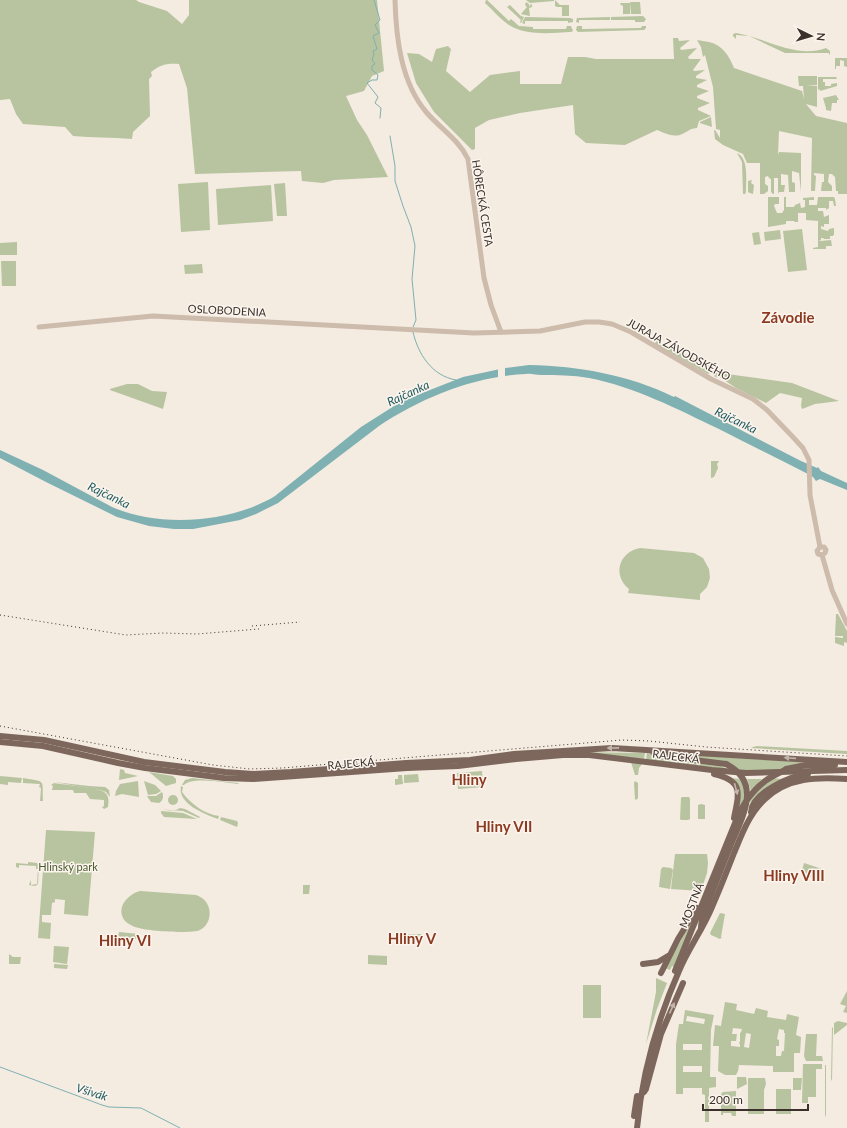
<svg xmlns="http://www.w3.org/2000/svg" width="847" height="1128" viewBox="0 0 847 1128" font-family="Lato,sans-serif">
<style>
.green{fill:#b8c4a0;fill-rule:evenodd}
.water{fill:#7fb0b2}
.pier{fill:#f4ebe1}
.lines{fill:none;stroke-linecap:round;stroke-linejoin:round}
.stream{stroke:#7fb0b2;stroke-width:1}
.minor{stroke:#cdbbac;stroke-width:5}
.major{stroke:#7d675c;stroke-width:6}
.rail{stroke:#3b302b;stroke-width:1;stroke-dasharray:1 3;stroke-linecap:butt}
.major-bridge{stroke:#7d675c;stroke-width:6}
.oneway{fill:#c2b5ac}
.labels{text-anchor:middle;dominant-baseline:central;stroke-width:3;stroke-linejoin:round;paint-order:stroke}
.street-label{font-size:11px;fill:#3b302b;stroke:#fbf5ee}
.park-label{font-size:11px;fill:#4a5a2e;stroke:#fbf5ee}
.water-label{font-size:12px;font-style:italic;fill:#1f5a5e;stroke:#fbf5ee}
.district-label{font-size:15px;font-weight:bold;fill:#8c3b22;stroke:#fbf5ee}
</style>
<rect width="100%" height="100%" fill="#f4ebe1"/>
<!-- green -->
<g class="green">
<path d="M0,0H136L139,2L167,11L182,24L189,15V0H377L384,71L372,76L364,91L346,96L357,120L367,135L388,177L334,180L323,183L302,181L301,171L195,174L187,88L179,64C166,63 160,65 151,72L152,76L149,79L150,116L133,132L132,139C112,137 93,138 73,136L65,127L23,124L16,114L10,99L0,100Z"/>
<path d="M486,0H487L509,21L511,19L519,26L533,27V29H566L567,26H571L573,31L571,32C551,33 526,36 509,25C500,19 493,10 485,3Z"/>
<path d="M526,0H554V1L530,3Z"/>
<path d="M555,0L560,5H569V16H562V7H557L555,6Z"/>
<path d="M526,2L529,4V7L530,5L532,4V7L529,8L530,16L525,15L528,8L525,15L521,14L527,7L525,5Z"/>
<path d="M630,2H640L641,14H631Z"/>
<path d="M620,3H630V14H623V6L621,5Z"/>
<path d="M510,5L521,16L524,17L521,23L520,22L521,20L507,7Z"/>
<path d="M643,16L646,19L644,22H635V20H611V17Z"/>
<path d="M525,17L570,18L573,19V22L568,23V21H525V24L522,23Z"/>
<path d="M610,17V20H579V23L576,22L577,18H578Z"/>
<path d="M577,26H582V29L641,28L642,26H646V28L644,30L578,32L576,30Z"/>
<path d="M736,33C766,38 796,59 826,48L830,51V54L829,55V53H785L749,36L736,35V39L733,36V34Z"/>
<path d="M673,38H678L679,41L690,40L680,48L681,50L697,48L688,57L689,59H701L693,70L694,71L705,70L696,76V78L707,80L697,85V87L709,91L697,96V98L710,103L698,108V110L711,116L699,121L697,128C691,128 687,132 682,134C674,138 664,133 657,130L625,145L586,143L575,134L573,105L520,113L489,120L475,128V149L472,150L434,112L416,83L407,53L419,54L432,62L436,49L448,46L451,49L446,71L470,92L490,75L520,71V84H561L568,57H585L596,59H674Z"/>
<path d="M697,40C701,41 705,41 709,42C723,45 729,56 734,68L802,91L804,99L803,86H799L798,76H817V85L806,86H817V107L806,104L816,116L847,123V194H838V191H836L835,177L832,174H829L828,182L832,186V191H821L822,182H824V174L814,173V175L816,176L815,191H811L812,138L779,131L778,155L779,152L801,153V192L799,173L792,171V182L795,183V192H789L788,175L781,174V185H785L784,192H779L778,194V178H774V194H773L771,192V179L769,178L768,176L765,177V184L768,186V191L764,194H760V163H747L743,154L723,145L715,139L714,130H715L720,138V130L716,129L713,87L705,55L703,57L701,47Z"/>
<path d="M835,58H847V67L844,66V61L840,60V66H836V69H835Z"/>
<path d="M818,77H836L837,79H823V82H825V86H831V84L837,83V86L820,91V89L818,90Z"/>
<path d="M836,95L839,100H837V103H832L831,111L826,110V108L823,98Z"/>
<path d="M711,117L712,127L700,123V122Z"/>
<path d="M737,153C749,158 746,181 746,192L745,194H743L742,162Z"/>
<path d="M752,180L751,183L754,185L753,194L750,193L748,192V181Z"/>
<path d="M208,182L210,230L181,232L178,184Z"/>
<path d="M285,183L287,216H277L274,184Z"/>
<path d="M271,185L273,221L218,225L216,189Z"/>
<path d="M768,197H779V204H775L774,206L777,213H782L784,210V197H786V207H794L795,205L800,203L801,208L805,207V200H803V198L814,197V200H809V205H817L818,197H834L835,199L836,206H834L833,201H829V208L826,210V208H818V211H823L824,217L829,215V224H824V227L821,226V229L828,231L829,229L834,228V234L833,236H830V239H824L823,238H821V240H819L821,241L831,240L832,246H826V249H813V248L818,247V221L806,220V213H798V222H795L794,221H786V224L768,227Z"/>
<path d="M802,229L807,270L788,272L783,231Z"/>
<path d="M780,230L781,239L765,241L764,232Z"/>
<path d="M759,232L761,244L754,245L752,233Z"/>
<path d="M17,242V255H0V243Z"/>
<path d="M1,261H16V286H2Z"/>
<path d="M202,264L203,273L185,274L184,265Z"/>
<path d="M656,341L727,374L792,383L839,401L815,404L802,409L801,406L802,398L780,393L766,403L736,388L721,378L715,377L714,375L710,373L708,374L655,344Z"/>
<path d="M127,384H138L152,391L167,392L163,409L110,390V389Z"/>
<path d="M711,461H719L717,464L718,468L714,477L711,478Z"/>
<path d="M640,548L694,553L703,558L709,569L710,578L707,587L700,594V600L628,593L629,589C612,575 619,552 640,548Z"/>
<path d="M836,614H838L847,631V643L844,642V646L835,643V637L843,638V636H835Z"/>
<path d="M757,746L847,751V754L751,748L753,747Z"/>
<path d="M574,752L645,753L644,759Z"/>
<path d="M647,753L718,765L731,770L646,760Z"/>
<path d="M671,753L812,762L785,767L778,770L741,771L729,763L695,759Z"/>
<path d="M631,762L642,764L639,768L638,775H635Z"/>
<path d="M120,769L124,770L125,773L138,776L119,780Z"/>
<path d="M482,771L483,787L458,789L457,773Z"/>
<path d="M149,772L173,776L176,779V783L166,786Z"/>
<path d="M418,774L419,782L404,783V775Z"/>
<path d="M398,775H402L403,784L395,785V779H398Z"/>
<path d="M0,776L22,778L21,783L8,782V785L0,784Z"/>
<path d="M23,778C47,782 42,779 43,801H40L41,788L39,787L40,784L23,783Z"/>
<path d="M192,778L238,783L239,784C228,783 192,776 184,785H182L185,780Z"/>
<path d="M732,778L740,779C748,793 745,799 738,811C739,800 743,786 732,778Z"/>
<path d="M774,778L781,779L752,803L748,809C753,791 759,788 774,778Z"/>
<path d="M747,779H762L751,791Z"/>
<path d="M138,781L139,797L122,794L115,796L116,791L120,784Z"/>
<path d="M144,781L155,785L161,791L156,794L148,795Z"/>
<path d="M635,781L638,783V798L636,800L635,799L634,783Z"/>
<path d="M54,782L89,786L105,787L109,790L110,797L106,792L100,790Z"/>
<path d="M54,783C66,785 96,787 104,792C109,795 109,801 108,807L104,809L102,807L104,806V800L90,799L86,793H74L73,790H52L53,786L51,785Z"/>
<path d="M181,786L183,787L182,792C191,804 204,814 219,816L218,819C205,814 177,804 181,786Z"/>
<path d="M162,792C164,796 163,801 159,803L151,802L147,796H156Z"/>
<circle cx="173" cy="800" r="5"/>
<path d="M682,797H689L690,799V819L688,820H681L680,819L681,798Z"/>
<path d="M701,804L705,805V819H698V805Z"/>
<path d="M180,808L185,809L200,817L199,818L183,811L157,809C166,809 172,813 180,808Z"/>
<path d="M161,811L183,813L197,819L164,817L161,813Z"/>
<path d="M221,817L237,821L238,823L237,827L220,820Z"/>
<path d="M46,830L95,832L88,916L64,914L65,900L55,899V902L52,903L51,915H42V922L51,923L50,939L38,938Z"/>
<path d="M675,854H707L708,863L707,873L701,891L671,889Z"/>
<path d="M28,862L37,863L39,865L38,883C37,887 33,886 29,885L31,880V885L37,884L38,869H36V866L19,865V868L16,867V863L28,864Z"/>
<path d="M804,863L825,870L822,880L801,874Z"/>
<path d="M663,867L671,868L673,870L670,889L659,887L661,869Z"/>
<path d="M303,885H310L309,894H303Z"/>
<path d="M140,891L196,895C213,900 214,923 200,930C192,934 147,931 139,928C134,927 128,924 125,921C115,908 128,894 140,891Z"/>
<path d="M720,913L725,914L721,937H722L720,939L711,935L710,933Z"/>
<path d="M695,916L674,967L672,966L670,970L665,968Z"/>
<path d="M119,932L139,934V939L118,938Z"/>
<path d="M408,934H422V942L408,941Z"/>
<path d="M54,946L69,947L67,964L53,962Z"/>
<path d="M9,954L13,957H21L20,964H9Z"/>
<path d="M368,955L387,956V965L368,964Z"/>
<path d="M54,964L68,965L67,969L54,968Z"/>
<path d="M656,978L667,983L657,1009L646,1044L656,992Z"/>
<rect x="583" y="985" width="18" height="33"/>
<path d="M847,991V1013L843,1012L846,1006L840,1004Z"/>
<path d="M725,1002L737,1004L736,1010L754,1014L756,1008L768,1011L767,1017L786,1020L787,1014L799,1017L796,1035L801,1037L800,1053H794V1072H773V1066L739,1065L738,1071L736,1075H725L718,1071L719,1046H713L715,1025L721,1026ZM733,1028L742,1029L741,1032L740,1033V1041L739,1044H740V1047L731,1046V1041H736L737,1034H732ZM779,1029L784,1030V1033H785L784,1051H782L781,1056H776V1046H779V1040L777,1039ZM746,1033L751,1034L749,1048L744,1047Z"/>
<path d="M685,1010L714,1015L711,1030L710,1077H716V1087L709,1088V1122H705V1095L702,1094V1088H683V1094H676V1044L679,1024H683ZM687,1016L705,1019L704,1024L686,1021ZM702,1044V1050H683V1044ZM683,1066H702V1072H683Z"/>
<path d="M838,1021L847,1023V1025L834,1035V1023Z"/>
<path d="M832,1027L833,1028L832,1081L831,1079Z"/>
<path d="M806,1034H817L816,1056H822L823,1061H806L804,1056Z"/>
<path d="M803,1064H822V1069H816V1097H808V1103H802Z"/>
<path d="M825,1065H826V1117L825,1115Z"/>
<path d="M737,1077H746L747,1084L737,1089Z"/>
<path d="M748,1078H765L766,1084L764,1090V1114H748Z"/>
<path d="M793,1078H802L801,1090H793Z"/>
<rect x="776" y="1089" width="15" height="25"/>
<path d="M736,1091V1116H732L731,1113H723V1115H721V1094L723,1092Z"/>
</g>
<!-- water -->
<path class="water" d="M529,365C579,366 629,375 674,397L675,396L801,461L817,468L818,467L821,471L847,483V490L820,479L816,481L813,477L806,473C777,458 748,444 719,429C677,409 635,387 589,378C573,375 557,375 541,375C536,375 531,373 526,374C474,376 421,398 379,426L278,503L256,514L240,520L193,529H174L149,526L117,517L46,482L0,458V450L43,470L112,507C159,528 231,523 275,496L361,427L402,401L463,377L505,368Z"/>
<!-- pier -->
<path class="pier" d="M505,366V378L498,379V367Z"/>
<g class="lines">
<!-- stream -->
<g class="stream">
<path d="M374,0L380,20L375,25L379,33L373,36L377,49L373,51L374,54L372,60L375,64L372,66V70L378,75L377,80H372L367,83L378,97L375,103L381,108L380,118"/>
<path d="M390,136L395,166V181L403,206L411,227L415,246L412,279L416,320L413,327"/>
<path d="M413,332C418,354 432,376 456,380"/>
<path d="M0,1067L102,1105L109,1107L141,1108L180,1128"/>
</g>
<!-- minor -->
<g class="minor">
<path d="M395,0C396,38 401,83 427,113C441,129 459,140 468,159L484,278L491,305L501,332"/>
<path d="M39,327L153,316L474,333L540,331L585,322H599L612,324L631,332L711,379L753,399L767,410L791,435L803,448L809,460L810,495L820,547"/>
<path d="M820,547H824L826,550L825,553L822,555"/>
<path d="M820,547L817,551L818,554L822,555"/>
<path d="M822,555L832,590L847,624"/>
</g>
<!-- major -->
<g class="major">
<path d="M0,736L44,740L144,762L225,772L253,774L291,772L406,763L470,760L514,754L612,748L847,762"/>
<path d="M0,742L43,746L118,763L145,768L224,778L253,779L407,768L458,766L516,759L563,755H589L712,770L746,773L847,770"/>
<path d="M653,752L694,760L726,764"/>
<path d="M786,769L806,765H835"/>
<path d="M714,774C744,781 739,793 734,818"/>
<path d="M751,812C753,792 790,776 808,774"/>
<path d="M701,927L702,918L730,847"/>
<path d="M643,964L658,962L668,956"/>
<path d="M675,971L740,811C748,797 758,784 773,776"/>
<path d="M661,973L678,939L697,908"/>
<path d="M644,1092L646,1089L661,1034L683,983"/>
<path d="M634,1116L637,1096"/>
<path d="M637,1128C642,1074 657,1021 679,971C688,949 703,929 712,907C720,889 727,871 734,853C742,834 749,814 765,799C788,777 817,777 847,779"/>
</g>
<!-- rail -->
<g class="rail">
<path d="M0,615L126,635L163,633L197,634L259,629"/>
<path d="M252,626L300,622"/>
<path d="M0,726L213,765L250,769L282,768L622,740L649,741L706,747L847,756"/>
</g>
<!-- major-bridge -->
<g class="major-bridge">
<path d="M726,764C764,783 741,819 730,847"/>
<path d="M773,776L785,770"/>
</g>
</g>
<!-- one-way arrows -->
<defs><path id="oneway-solid" d="M-6-.8H1V-3.2L6.5 0L1 3.2V.8H-6Z"/></defs>
<g class="oneway">
<use href="#oneway-solid" transform="translate(613 748) rotate(179)"/>
<use href="#oneway-solid" transform="translate(790 758) rotate(-176)"/>
<use href="#oneway-solid" transform="translate(736 789) rotate(75)"/>
<use href="#oneway-solid" transform="translate(672 1008) rotate(-66)"/>
</g>
<g class="labels">
<!-- street labels -->
<g class="street-label">
<text transform="translate(483 203) rotate(81)">HÔRECKÁ CESTA</text>
<text transform="translate(227 310) rotate(3)">OSLOBODENIA</text>
<text transform="translate(679 349) rotate(29)">JURAJA ZÁVODSKÉHO</text>
<text transform="translate(676 756) rotate(7)">RAJECKÁ</text>
<text transform="translate(351 763) rotate(-5)">RAJECKÁ</text>
<text transform="translate(691 905) rotate(-68)">MOSTNÁ</text>
</g>
<!-- park labels -->
<g class="park-label">
<text x="68" y="866">Hlinský park</text>
</g>
<!-- water labels -->
<g class="water-label">
<text transform="translate(408 393) rotate(-25)">Rajčanka</text>
<text transform="translate(736 420) rotate(26)">Rajčanka</text>
<text transform="translate(109 495) rotate(26)">Rajčanka</text>
<text transform="translate(92 1092) rotate(17)">Všivák</text>
</g>
<!-- district labels -->
<g class="district-label">
<text x="788" y="317">Závodie</text>
<text x="469" y="779">Hliny</text>
<text x="504" y="826">Hliny VII</text>
<text x="794" y="875">Hliny VIII</text>
<text x="412" y="938">Hliny V</text>
<text x="125" y="940">Hliny VI</text>
</g>
</g>
<!-- north arrow -->
<g transform="translate(811 36) rotate(95)" stroke="#fbf5ee" stroke-width="3" paint-order="stroke">
<path d="M0-3L7 15L0 10L-7 15Z" fill="#3b302b"/>
<text y="-6" font-size="11" font-weight="bold" text-anchor="middle" fill="#3b302b">N</text>
</g>
<!-- scale -->
<path d="M703 1104v6h105v-6" fill="none" stroke="#3b302b" stroke-width="2"/>
<text x="709" y="1104" font-size="12" fill="#3b302b" stroke="#fbf5ee" stroke-width="3" paint-order="stroke">200 m</text>
</svg>
